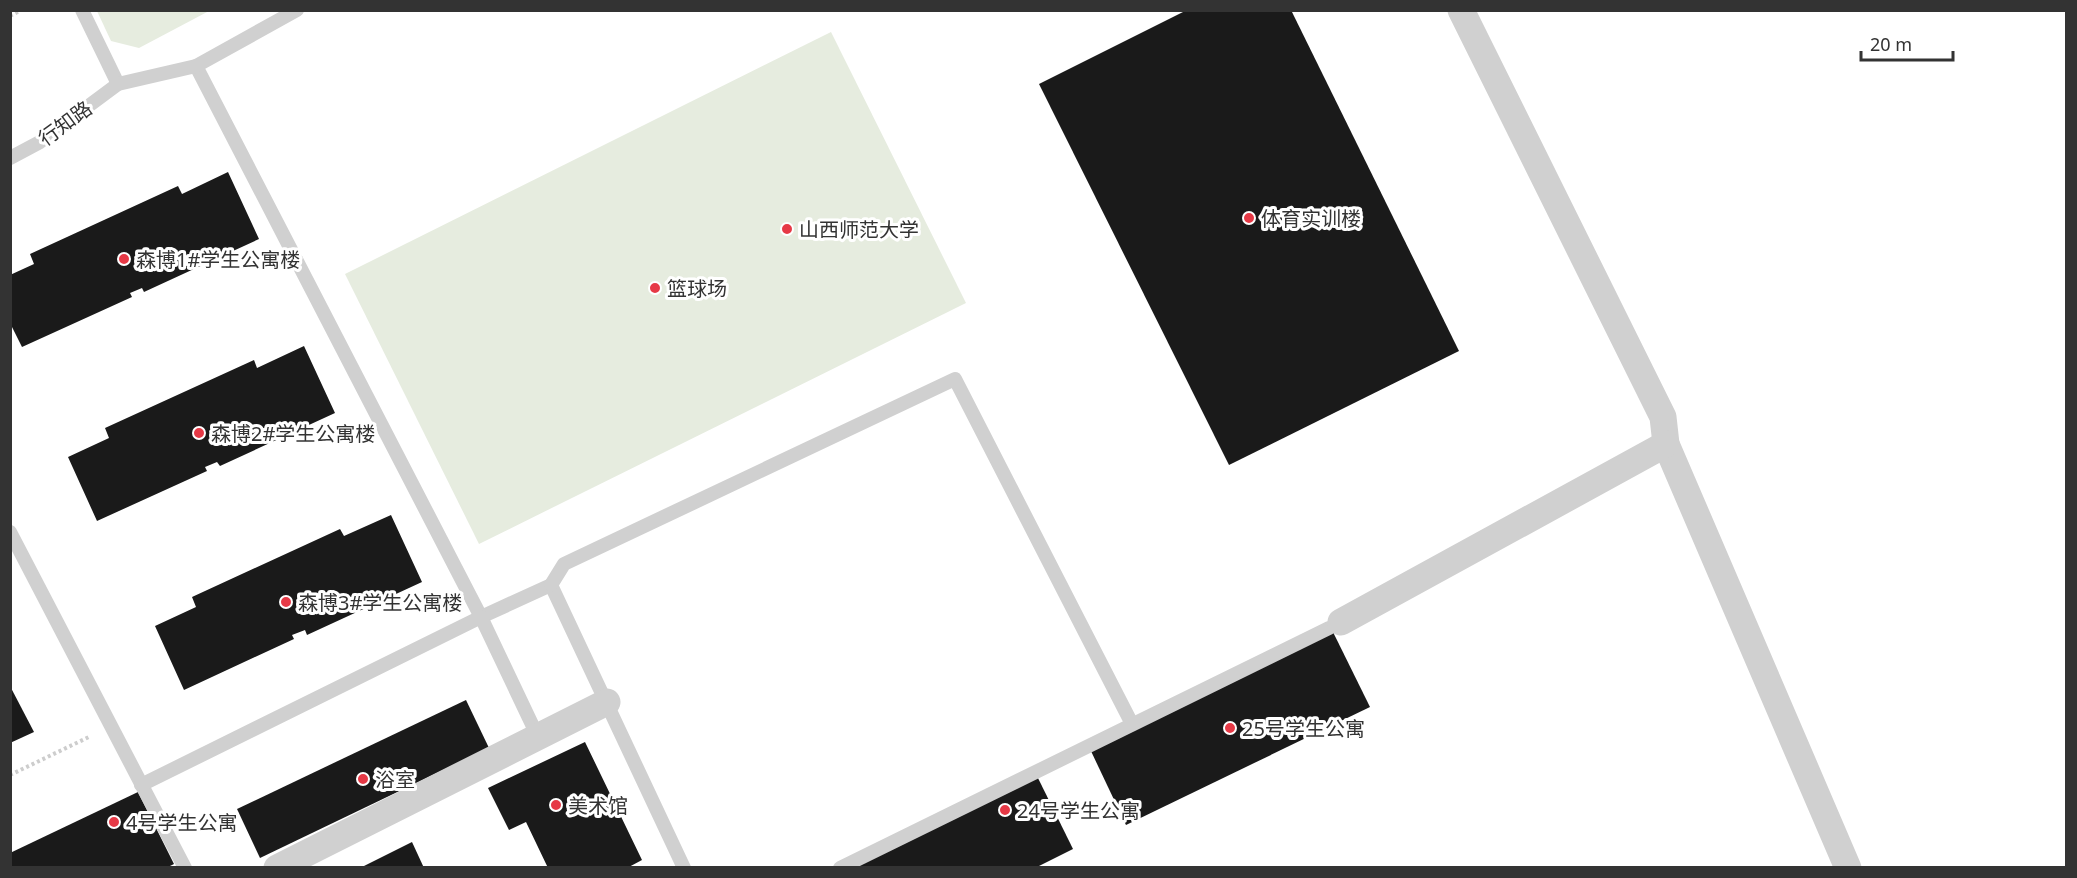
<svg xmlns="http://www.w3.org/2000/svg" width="2077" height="878" viewBox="0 0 2077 878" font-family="'Noto Sans','Noto Sans SC',sans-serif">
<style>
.green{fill:#e6ecdf}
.building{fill:#1a1a1a}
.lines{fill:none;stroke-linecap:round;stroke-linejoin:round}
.path{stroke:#cdcdcd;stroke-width:4;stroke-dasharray:3 3;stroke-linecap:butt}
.lane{stroke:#d0d0d0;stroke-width:14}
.street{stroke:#d0d0d0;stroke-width:27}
.poi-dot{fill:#e63946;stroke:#fff;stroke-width:2}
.labels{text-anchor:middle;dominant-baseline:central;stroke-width:6;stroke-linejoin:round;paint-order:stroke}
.street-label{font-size:20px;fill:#333;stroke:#fff}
.poi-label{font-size:20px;fill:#333;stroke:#fff;text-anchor:start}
</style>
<rect width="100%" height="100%" fill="#fff"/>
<!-- green -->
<g class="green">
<path d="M97,11H209L139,48L111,41Z"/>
<path d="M831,32L966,303L479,544L345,274Z"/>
</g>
<!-- building -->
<g class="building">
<path d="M1187,10H1291L1459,351L1229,465L1039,84Z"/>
<path d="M228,172L259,239L144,292L142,288L130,293L132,297L22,347L10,323V275L34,264L30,254L178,186L182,194Z"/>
<path d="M304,346L335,413L220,466L217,462L205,467L207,471L97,521L68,457L109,438L105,428L254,360L257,368Z"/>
<path d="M391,515L422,582L307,635L305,630L292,635L294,639L184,690L155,626L196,607L192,597L340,529L344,536Z"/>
<path d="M1332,630L1370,707L1126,825L1090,749Z"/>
<path d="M10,686L34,732L10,743Z"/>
<path d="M466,700L489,748L260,858L237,809Z"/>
<path d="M585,742L642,860L627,868H548L526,822L509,830L488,788Z"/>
<path d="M1035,772L1073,849L1035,868H840Z"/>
<path d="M138,792L174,864L166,868H10V853Z"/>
<path d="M412,842L424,868H360Z"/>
</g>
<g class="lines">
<!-- path -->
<g class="path">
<path d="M10,16L21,10"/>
<path d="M10,775L91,736"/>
</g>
<!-- lane -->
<g class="lane">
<path d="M82,10L118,84"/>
<path d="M196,66L481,617L551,585L684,868"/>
<path d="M10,158L40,142L118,84L196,66L297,10"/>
<path d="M10,532L185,868"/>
<path d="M551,585L564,564L955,379L1132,724"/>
<path d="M141,785L481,617L538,737"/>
<path d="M840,868L1329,628"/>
</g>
<!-- street -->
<g class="street">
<path d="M1461,10L1663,417L1666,444L1848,868"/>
<path d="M1341,622L1666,444"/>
<path d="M277,868L607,702"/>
</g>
</g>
<!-- markers -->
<g class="poi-dot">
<circle cx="1249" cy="218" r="6"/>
<circle cx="787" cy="229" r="6"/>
<circle cx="124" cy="259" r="6"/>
<circle cx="655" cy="288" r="6"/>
<circle cx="199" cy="433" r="6"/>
<circle cx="286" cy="602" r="6"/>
<circle cx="1230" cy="728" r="6"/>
<circle cx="363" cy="779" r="6"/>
<circle cx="556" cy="805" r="6"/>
<circle cx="1005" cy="810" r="6"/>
<circle cx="114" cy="822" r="6"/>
</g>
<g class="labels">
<!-- street labels -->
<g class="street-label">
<text transform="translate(65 123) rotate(-36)">行知路</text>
</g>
<!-- poi labels -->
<g class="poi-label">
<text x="1261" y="218">体育实训楼</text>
<text x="799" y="229">山西师范大学</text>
<text x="136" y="259">森博1#学生公寓楼</text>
<text x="667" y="288">篮球场</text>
<text x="211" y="433">森博2#学生公寓楼</text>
<text x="298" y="602">森博3#学生公寓楼</text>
<text x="1242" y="728">25号学生公寓</text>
<text x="375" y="779">浴室</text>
<text x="568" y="805">美术馆</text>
<text x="1017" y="810">24号学生公寓</text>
<text x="126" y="822">4号学生公寓</text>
</g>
</g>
<!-- border -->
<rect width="2077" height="878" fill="none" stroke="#333333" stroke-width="24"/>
<!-- scale -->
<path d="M1861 51v9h92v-9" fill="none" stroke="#333333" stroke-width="3"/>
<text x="1870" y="51" font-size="18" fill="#333333" stroke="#ffffff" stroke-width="4.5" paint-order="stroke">20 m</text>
</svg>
